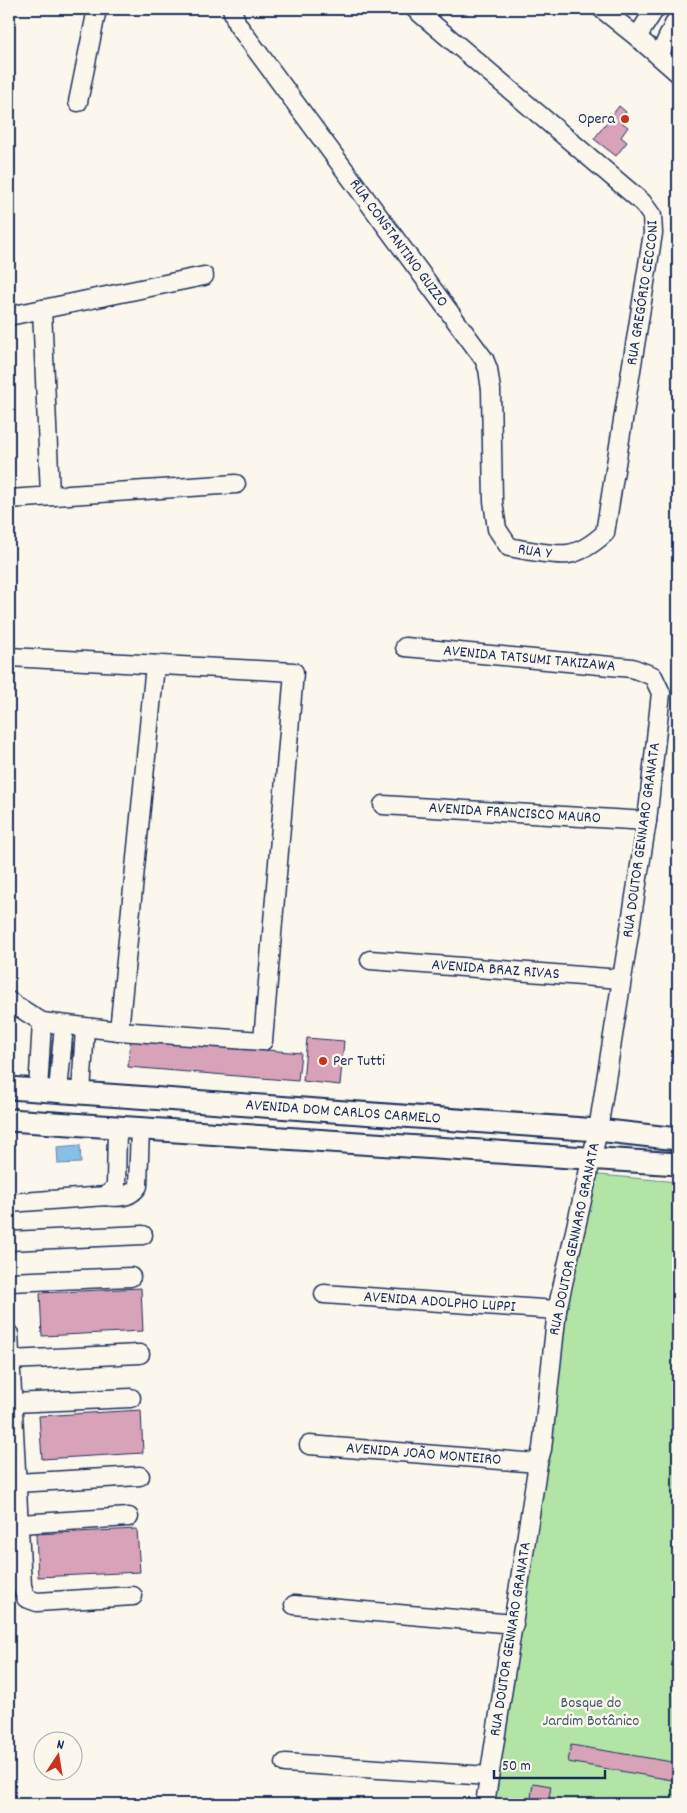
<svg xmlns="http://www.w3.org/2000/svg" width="687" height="1813" viewBox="0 0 687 1813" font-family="Dekko,sans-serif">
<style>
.green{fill:#b1e4a5;stroke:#668a82}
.water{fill:#87bfe5;stroke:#5c85af}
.building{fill:#d8a2b8;stroke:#1b2f5e}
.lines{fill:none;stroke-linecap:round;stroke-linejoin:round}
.minor-casing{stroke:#1b2f5e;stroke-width:21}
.tertiary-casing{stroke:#1b2f5e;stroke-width:25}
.minor{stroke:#fbf7ec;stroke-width:18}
.tertiary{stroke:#fbf7ec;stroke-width:21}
.poi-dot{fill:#c8321e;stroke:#fbf7ec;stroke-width:2}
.labels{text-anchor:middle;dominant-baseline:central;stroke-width:5;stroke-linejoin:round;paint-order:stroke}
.poi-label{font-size:16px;fill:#1b2f5e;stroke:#fbf7ec;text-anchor:end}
.street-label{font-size:16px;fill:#1b2f5e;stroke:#fbf7ec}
.park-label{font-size:16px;fill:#405c70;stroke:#fbf7ec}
</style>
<rect width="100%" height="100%" fill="#fbf7ec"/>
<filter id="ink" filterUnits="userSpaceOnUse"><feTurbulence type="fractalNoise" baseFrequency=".02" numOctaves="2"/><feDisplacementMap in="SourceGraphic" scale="10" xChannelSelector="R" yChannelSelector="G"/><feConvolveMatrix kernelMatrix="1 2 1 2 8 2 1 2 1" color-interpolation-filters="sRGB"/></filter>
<g filter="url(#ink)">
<!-- green -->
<path class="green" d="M589,1174L678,1182V1804H488Z"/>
<!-- water -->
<path class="water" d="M80,1145L81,1163L58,1164L57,1147Z"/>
<!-- building -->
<g class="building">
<path d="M619,106L626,112L620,121L628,127L621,137L627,142L616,156L594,139Z"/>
<path d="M131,1038L301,1053L298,1081L128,1067Z"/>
<path d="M307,1038L344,1041L340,1085L303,1081Z"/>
<path d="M35,1040L73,1043L72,1059L34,1056Z"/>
<path d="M141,1288L143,1331L42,1336L40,1293Z"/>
<path d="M141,1410L143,1453L42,1459L39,1416Z"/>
<path d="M137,1529L140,1572L38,1577L36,1534Z"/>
<path d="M571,1745L678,1763V1781L568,1762Z"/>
<path d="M533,1783L551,1786L548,1804H530Z"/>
</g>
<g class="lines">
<!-- minor casing -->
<g class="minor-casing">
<g id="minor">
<path id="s1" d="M232,9L237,24L484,359L488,369L491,390L493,501L497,529L509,547C525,550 552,556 568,554C582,552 595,542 605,533L653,233L652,216L642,202L415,9"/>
<path d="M602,9L637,37L678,73"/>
<path d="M637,37L655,9"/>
<path d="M659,56L678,16"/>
<path d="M78,102L97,9"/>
<path d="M42,309L50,495"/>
<path d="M9,316L204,276"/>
<path d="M9,499L236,484"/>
<path id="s2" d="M405,647L632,668L653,676L661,693L647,821L598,1130L557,1310L542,1449L538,1463L485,1804"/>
<path d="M9,657L294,672L263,1041L119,1031L42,1022L9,1001"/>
<path id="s3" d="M383,805L647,821"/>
<path id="s4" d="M370,960L621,979"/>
<path d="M119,1031L155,665"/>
<path d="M38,1090L42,1022"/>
<path d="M58,1092L64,1025"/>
<path d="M81,1093L85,1028"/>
<path d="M106,1196L113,1190L116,1185L117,1127"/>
<path d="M9,1203L106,1196C118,1198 131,1197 138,1186L140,1129"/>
<path d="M9,1241L143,1235"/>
<path d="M9,1282L131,1277"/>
<path id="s5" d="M324,1294L557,1310"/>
<path d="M9,1334L22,1586L26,1598L37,1602L133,1596"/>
<path d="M10,1360L140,1354"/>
<path d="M12,1403L131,1398"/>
<path id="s6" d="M309,1445L538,1463"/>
<path d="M16,1483L140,1476"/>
<path d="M20,1524L129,1517"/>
<path d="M294,1605L514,1624"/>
<path d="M285,1763L489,1776"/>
</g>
</g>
<!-- tertiary casing -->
<g class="tertiary-casing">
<g id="tertiary">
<path id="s7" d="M9,1088L598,1130L678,1139"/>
<path d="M9,1120L678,1164"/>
</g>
</g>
<!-- minor -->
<use href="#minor" class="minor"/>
<!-- tertiary -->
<use href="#tertiary" class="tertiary"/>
</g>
</g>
<!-- markers -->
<g class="poi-dot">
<circle cx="625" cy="119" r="5"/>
<circle cx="323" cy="1061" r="5"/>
</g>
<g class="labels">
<!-- poi labels -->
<g class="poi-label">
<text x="615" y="119">Opera</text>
<text x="333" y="1061" text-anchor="start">Per Tutti</text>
</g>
<!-- street labels -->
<g class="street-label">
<text stroke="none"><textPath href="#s1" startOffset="288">RUA CONSTANTINO GUZZO</textPath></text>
<text stroke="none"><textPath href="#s1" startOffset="971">RUA GREGÓRIO CECCONI</textPath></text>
<text stroke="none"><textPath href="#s1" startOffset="651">RUA Y</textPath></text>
<text stroke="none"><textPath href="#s2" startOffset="125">AVENIDA TATSUMI TAKIZAWA</textPath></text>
<text stroke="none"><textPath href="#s3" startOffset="132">AVENIDA FRANCISCO MAURO</textPath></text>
<text transform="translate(642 840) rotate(-82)">RUA DOUTOR GENNARO GRANATA</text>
<text stroke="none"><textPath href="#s4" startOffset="126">AVENIDA BRAZ RIVAS</textPath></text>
<text stroke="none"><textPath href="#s7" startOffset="335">AVENIDA DOM CARLOS CARMELO</textPath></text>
<text transform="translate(575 1239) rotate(-78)">RUA DOUTOR GENNARO GRANATA</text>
<text stroke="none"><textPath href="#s5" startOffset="116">AVENIDA ADOLPHO LUPPI</textPath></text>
<text stroke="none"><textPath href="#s6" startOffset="115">AVENIDA JOÃO MONTEIRO</textPath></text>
<text transform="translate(511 1639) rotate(-81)">RUA DOUTOR GENNARO GRANATA</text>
</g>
<!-- park labels -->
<g class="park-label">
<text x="591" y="1703">Bosque do<tspan x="591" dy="18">Jardim Botânico</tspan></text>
</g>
</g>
<!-- margin -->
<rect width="687" height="1813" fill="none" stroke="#fbf7ec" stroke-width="30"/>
<rect x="15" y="15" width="657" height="1783" fill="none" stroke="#1b2f5e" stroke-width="2" filter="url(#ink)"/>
<!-- north arrow -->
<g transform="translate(58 1756) rotate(12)"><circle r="24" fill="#fbf7ec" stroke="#a1a7b3"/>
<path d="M0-4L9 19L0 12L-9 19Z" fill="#c8321e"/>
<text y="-8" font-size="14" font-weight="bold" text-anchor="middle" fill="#1b2f5e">N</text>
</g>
<!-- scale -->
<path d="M494 1770v8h111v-8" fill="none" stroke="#1b2f5e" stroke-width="2.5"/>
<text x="502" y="1770" font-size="15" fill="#1b2f5e" stroke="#fbf7ec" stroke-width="4" paint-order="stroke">50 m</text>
</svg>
